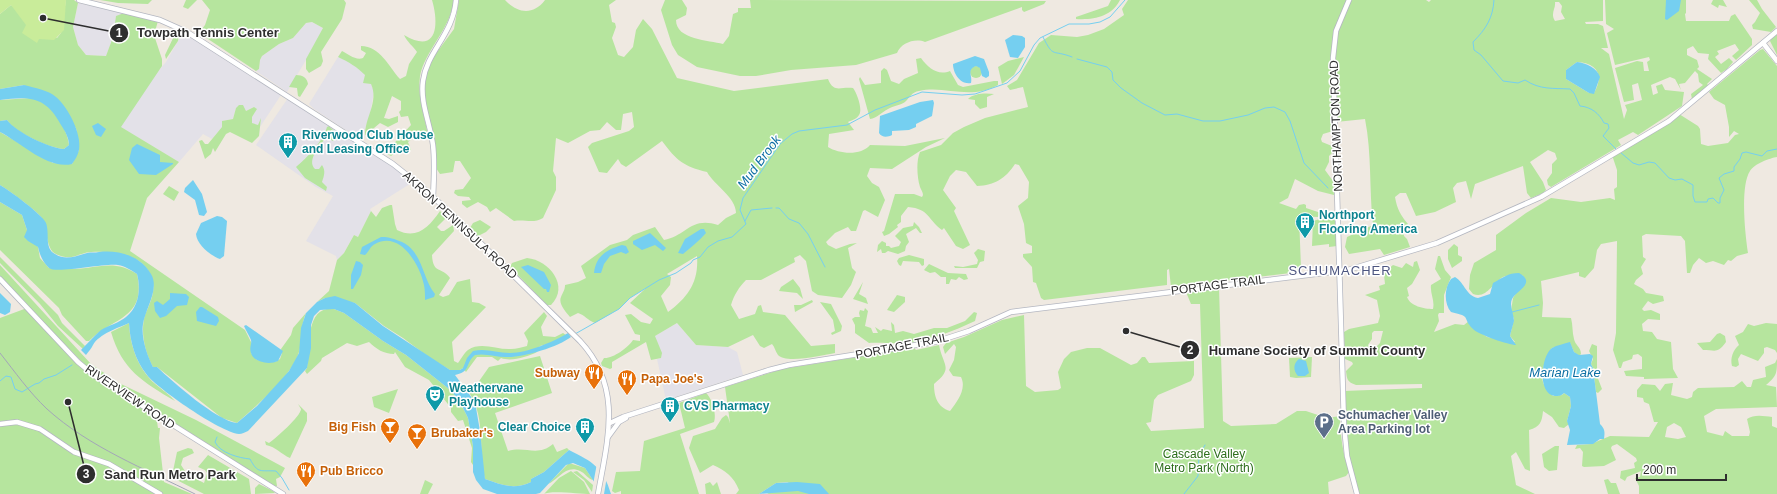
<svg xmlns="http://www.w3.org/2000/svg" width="1777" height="494" viewBox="0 0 1777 494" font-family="Arial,sans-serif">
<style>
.industrial{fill:#e3e1e8}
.green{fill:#b6e59e;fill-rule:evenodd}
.pitch{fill:#c9ec9a}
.water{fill:#75cff0}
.pier{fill:#efe9e1}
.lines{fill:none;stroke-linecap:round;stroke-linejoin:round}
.stream{stroke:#75cff0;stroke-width:1}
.secondary-casing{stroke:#b4b7c1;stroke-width:6}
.secondary{stroke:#fff;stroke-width:4.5}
.rail{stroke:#a3a6b8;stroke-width:1}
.labels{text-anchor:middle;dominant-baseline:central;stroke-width:3;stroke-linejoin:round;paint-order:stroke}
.street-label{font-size:12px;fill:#2e2e2e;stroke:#fff}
.culture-label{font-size:12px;font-weight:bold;fill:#0d838f;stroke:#fff;text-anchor:start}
.food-label{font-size:12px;font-weight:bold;fill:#c56008;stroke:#fff;text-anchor:start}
.service-label{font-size:12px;font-weight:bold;fill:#4e5e75;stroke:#fff;text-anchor:start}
.park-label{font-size:12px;fill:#2c6e1b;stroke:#fff}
.water-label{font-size:13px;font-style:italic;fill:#0d6fa3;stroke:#fff}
.neighbourhood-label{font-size:13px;letter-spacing:1px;fill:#4d5680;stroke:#fff}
.leader{fill:none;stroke:#2e2e2e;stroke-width:1.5}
.callout-dot{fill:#2e2e2e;stroke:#fff;stroke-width:1.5}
.mark-label{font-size:12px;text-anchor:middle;font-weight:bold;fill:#fff}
.callout-label{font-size:13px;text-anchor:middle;font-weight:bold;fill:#2e2e2e;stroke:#fff;stroke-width:3;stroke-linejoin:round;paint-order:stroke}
</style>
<rect width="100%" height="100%" fill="#efe9e1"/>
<!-- industrial -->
<g class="industrial">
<path d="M78,3L124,13L117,20L113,37L106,56L86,55L78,45L73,27Z"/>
<path d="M312,22L323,28L316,43L287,92L256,71L259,69L260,60L262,56L279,44L293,38L306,23Z"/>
<path d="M183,32L281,95L260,127L261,119L258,125L252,124V117L256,109L254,107L246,111L243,109L236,108L233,119L222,121V127L212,139L203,134L179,162L120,127L152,78L166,62Z"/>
<path d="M338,57L352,63L361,71L365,75L366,83L371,84L374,91L370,115L361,140L314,109L309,104Z"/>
<path d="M288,98L407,176L413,182L370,209L371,211L358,237L354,235L344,253L337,260L336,256L306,241L333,196L316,187L256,145Z"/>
<path d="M677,323L696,345L728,347L737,352L743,375L666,400L657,359L661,358L655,336Z"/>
</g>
<!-- green -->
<g class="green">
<path d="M66,0H74L78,3L73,27L78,45L86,55L106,56L113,37L116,16L124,13L158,21L154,35L162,59V66L121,127L179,162L147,198L130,251L245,330L251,342V353L257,360L275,362L280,359L282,353L281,349L291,335L293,328L306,313C300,327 303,338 299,352C293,375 255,407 237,423L222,418L157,367H153C145,352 140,332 145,315C149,305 155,294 153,283C147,253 114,251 91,252C77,253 72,262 56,254C46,250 47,227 41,217C37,211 7,189 0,185V132L53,163L72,164L79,150L76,128L24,85L0,89V14L11,5L57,38L61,33Z"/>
<path d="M100,0H152L148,4L118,3Z"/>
<path d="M186,0H197L188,9L183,7Z"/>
<path d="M202,0H344L346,3L342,19L321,52L323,61L321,66L309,73L306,69V59L323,28L312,22L306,23L293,38L279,44L262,56L260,60L259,69L256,71L199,33L205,25L210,10Z"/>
<path d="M432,0H454C450,30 425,50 420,76C417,97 425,116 428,136L421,132L408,142L411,150L408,151L403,147L391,156L385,153L411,125L408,116L401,117L399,112L401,110V101L392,96L384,118L389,119L398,116V122L388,127L380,123L368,133L370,136L365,135C365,117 379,102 371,84L363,83L365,75C357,67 349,62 338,57L342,51C348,54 356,61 363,58L366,53L361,50V46C380,46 389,67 400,79L406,76L409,64L417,52C413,46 407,42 404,35C438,55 439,24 432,0Z"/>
<path d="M459,0H505C517,13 533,16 545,0H616L609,5L612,22L615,23L616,27L612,38L618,55L624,57L633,47L636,30L643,19L652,29L677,78L734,91L828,79C834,94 841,86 853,88C857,93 863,110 859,115C857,119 852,120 848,122L854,130L829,134L828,147C839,154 861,156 870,145L905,146L945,138L926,147L892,169L870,168L867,176L872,183L879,187L885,200L878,217L865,210L863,211L856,231H851L848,227L835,233L826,242L828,245L836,249L850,244L857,243L848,248L852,268L856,272L851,285L842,298L818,295L812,291L806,261L800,255L794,258L795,262L761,280H746C739,287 734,295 731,305L739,319L755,314L758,306L761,305L763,312L785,315L811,346L835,344V353C823,355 786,364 778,355C775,351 775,347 772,344L764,348L760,346L753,335L728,347L696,345L677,323L655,336L662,353L661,358L651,360L646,342L612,362V368L610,369L602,366L601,363L604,358C612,359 628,348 633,340L640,341V335L635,334L625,315L631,314L641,322L650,324L653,319L630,303L646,288L630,298L619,309L595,323C587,320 585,315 578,313L570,317C566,312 558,304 561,297C563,292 565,290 565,285L578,282L586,278L581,266L610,245L627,240L633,235L655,227L664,240C686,236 691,216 718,225L726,218L736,213C736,197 714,185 707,172C683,166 677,161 662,141L626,167L621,164L618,159L607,173L599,172L588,147L592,143L629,131L634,127L632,112L623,114L621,130H616L607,122L600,130L590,131L568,143L556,138L553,171L556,177V190L543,218C533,224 525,219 514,221L496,208L490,212L487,207L478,202L467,208L462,204V201L471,200L469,197L458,196L454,193L455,190L463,189L471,178L460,161H455L453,172L440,174L436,168L423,88L429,63L454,29ZM697,256C699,282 688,297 668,312L661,296L670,285L671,277L667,274Z"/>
<path d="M665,0H682L687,8L686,15L676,20C676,40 709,40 723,44L729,36L733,14L738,12V8H751L750,0L1046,1L1044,4L1024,12L1022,10V7L925,42C915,38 901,43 897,53L856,65L791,70L756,76H740L697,67L678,55L672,45L661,10Z"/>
<path d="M1111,0H1120C1111,17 1094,20 1076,19V17L1108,6Z"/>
<path d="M1128,0H1426L1429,2L1431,0H1603V21L1585,22L1586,24H1598L1603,26L1608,48H1601L1609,54L1624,119L1627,110L1625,105L1642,100L1638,83L1632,85L1634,100L1624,102L1615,68L1637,61L1643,62L1644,71H1649L1647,62L1650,60L1649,57L1615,65L1607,33L1614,29L1606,24L1605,0H1686V13L1685,14L1686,21H1729L1731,16L1735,14L1752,39V45L1736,60L1732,56L1739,50L1735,44L1717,51L1719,54L1715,57L1721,64L1729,58L1733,62L1727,69L1721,73L1708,59L1709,54L1698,53L1693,46L1687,49V55L1697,60L1699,67L1697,69L1712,79L1707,84L1709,86L1692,99L1691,94L1703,85L1699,82L1698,74L1695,71L1685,83L1679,84L1681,90L1675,79L1670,77L1651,85L1653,95L1658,93L1656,86L1662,84L1665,90L1684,92L1682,106L1638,135L1633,132L1618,140L1621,145L1551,187L1548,185L1547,180L1552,173V164L1557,159L1555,153L1548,150L1530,162L1543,182L1546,190L1543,193L1531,198L1527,193L1523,166L1475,184L1471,199L1466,181L1457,183L1453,188L1456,202L1435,212L1416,216L1406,193H1400L1395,197C1397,209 1401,216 1408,224L1404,231V236L1407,239L1410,247L1384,255L1380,249L1349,254L1345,247L1347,237L1373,225C1369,190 1372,154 1365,119L1336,122L1333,131L1323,134L1321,139L1322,142L1332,146V153L1329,156V162L1325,170L1333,181L1334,195L1318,191L1295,179L1288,198L1279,203L1296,209L1299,205L1304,204L1306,205V208L1321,213L1318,217L1299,216L1301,268L1299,272L1171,287L1169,269L1167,270V285L1044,300L1041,298L1036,283L1033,282L1032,267L1023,257V254L1032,253V246L1026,243L1024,224L1018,206L1028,198L1029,182L1019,165L1015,164C1005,179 995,185 977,186L966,172L956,170L950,176L943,190L956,208L954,211L970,245L963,249L956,246L944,228L942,230C927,219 930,209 908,207L901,216V222L897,225L898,227L889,234L884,236L882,232L884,231L895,194H914L922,197L923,195C923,192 921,190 920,187C917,177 916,161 920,152L941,145L953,133L964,127L985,118L1028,107L1023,87L1010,90L1007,86L1017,80L1039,43L1051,35L1077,37L1088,35L1104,29L1124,15L1122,9ZM1555,2H1559L1562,6L1561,12L1565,19L1555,21C1550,13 1556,9 1555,2ZM1577,62C1598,63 1604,76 1594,93H1589L1566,79V70Z"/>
<path d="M1713,0H1723L1727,7L1719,5L1718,8L1711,4Z"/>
<path d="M1749,0H1757L1762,9L1776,27L1771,32L1753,29L1752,25L1755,22L1760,13Z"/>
<path d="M176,32L179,36L178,41L166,59L165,55Z"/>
<path d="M1777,33V55L1770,41L1772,37Z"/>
<path d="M1763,49L1777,66V157C1770,158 1754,164 1750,171C1740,186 1745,234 1748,253L1737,256L1731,261L1728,260L1724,265L1713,261L1706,263L1699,258L1693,265L1690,273H1687L1685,241L1681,236L1646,234L1642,236L1643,257L1646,259L1641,267L1643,274L1636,280L1634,284L1643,289L1646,293L1663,296L1664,301L1653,304L1648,301L1642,309L1644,311L1651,310L1660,314V320L1648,319L1642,324L1643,331L1652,332L1657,339L1671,342L1673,369L1678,378L1644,379V377L1626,376L1624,371L1642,369V357L1638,354L1633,355L1632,359L1623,362L1621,368H1619L1613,350L1616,333L1617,241L1601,244L1597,250L1594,268L1585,278L1579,276V272L1541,281L1543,303L1542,317L1571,318C1573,325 1572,332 1574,339C1575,345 1581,347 1581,354L1579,356L1574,352L1570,343L1552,348C1546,355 1540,374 1543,382C1544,387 1550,392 1553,396L1562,395L1564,393L1570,397L1571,406L1567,421L1569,424L1564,428L1559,427L1552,417L1543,411C1542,422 1540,427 1529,430L1530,471L1525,469L1516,452L1511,456L1516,485L1535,494H1357L1347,456L1344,391L1422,388V384L1356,385C1347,382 1347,379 1346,371L1353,364L1352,362L1345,359L1344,332L1349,329L1378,323L1380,316L1377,300L1365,295L1380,290L1379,286L1385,284L1383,266L1388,269L1393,265L1402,268L1406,263L1413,267L1414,262L1417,261L1420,270L1412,284L1407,288L1409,296L1407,297C1410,306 1424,309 1433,309C1435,300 1430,294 1431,285L1441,279L1435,269L1438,256H1440L1445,270L1451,277L1444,295V313H1439L1438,315L1439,321L1434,332L1455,324L1464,325L1469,321V324L1487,337L1515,342L1510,336L1514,319L1511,311L1513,298L1525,279L1522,275C1516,275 1508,275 1503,277C1492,283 1487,299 1473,294L1469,289L1470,275L1474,263L1496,250V235L1526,213L1551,198L1581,202L1610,198L1615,200L1614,189L1617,187V170L1612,155L1679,114L1698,126L1700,129L1701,144L1708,146L1728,143L1735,135L1739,134L1734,131L1729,137V127L1725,105L1714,99L1709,92L1760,50ZM1374,331H1383L1380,343L1374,349L1368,345L1372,339V333Z"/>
<path d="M1024,57L1014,75L1002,84L998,67L1008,61Z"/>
<path d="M921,58C928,68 938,76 950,71L958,85L963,87L994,81H998V85C969,101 946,85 919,91C912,92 910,97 905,102C901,105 893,106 888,109C882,112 877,118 870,119L859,79L860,77L865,85L881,83V71L884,68L887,70L891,81L899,84L904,79L918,73L916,59Z"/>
<circle cx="976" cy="72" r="6"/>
<path d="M296,75C303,75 307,78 308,84L300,97L298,96L297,88L289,87Z"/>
<path d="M994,94L987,97V107L980,109L975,104V100L968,99C974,93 986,93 994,94Z"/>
<path d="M31,98C34,99 39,100 43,102C55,110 68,131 69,145L64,149C49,148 16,133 7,120L0,121V100Z"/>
<path d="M239,105H243L246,111L254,107L257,109L252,117V123L258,125L261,118L259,136L252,143L230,132L226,134L215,152L213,148L211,154L205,159L199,141L202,140L205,144H208L222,127V121L233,119L236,108Z"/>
<path d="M329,126L334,131L341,133L333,141L326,137C321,145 306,160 315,169H319L322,165C326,171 324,176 322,182L327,187L326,191L305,178L296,167C308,157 323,141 327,127Z"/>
<path d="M169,186L179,192L174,201L163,194Z"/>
<path d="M0,202L22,215L27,230L38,247L40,258L49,268C57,268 66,269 74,269C98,268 115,259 137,274C147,319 113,317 89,341H86L62,315L59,308L0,250Z"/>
<path d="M390,205H392L395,224L397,230C417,240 429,227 440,211L444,215L445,219L437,227L441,231H444L453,225L454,231L432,255C433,275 442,266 450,278L439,295L443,297L449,295L457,282L470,279L472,302L479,303L486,307L452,342L454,361L458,363C461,359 464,353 468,350C481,341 497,350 511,349C516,349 522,347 527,346L528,341L524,333L544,312L547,316L541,327L543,336L555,337L563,333L566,335L551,343L540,346L537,352C527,357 511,362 501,358L498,361L492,357H477L466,372L463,368L460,370H450L430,358L403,338L384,326L355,303L325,298L317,302L329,291L337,260L344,253L354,235L358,237L371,211L376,217L382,208Z"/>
<path d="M1327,217L1336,218L1337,246L1329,247V244L1312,246L1313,221Z"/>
<path d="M480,220L491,227L486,232L478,236L470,228L473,223Z"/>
<path d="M914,222L919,227L922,233H920L916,228L906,234L909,242L906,246L905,251L898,254L888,251L885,253H882L881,249L877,252L878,245L882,241L886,243V246H889L891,248L899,246L901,242L895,236L903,228L913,226Z"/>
<path d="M1454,244L1458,247V255L1462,257V261L1452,268L1448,259V250Z"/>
<path d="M978,249L985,251L984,261L980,262L977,268H955L954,266L963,267L977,264L978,260L974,253Z"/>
<path d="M909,255L924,259V265L922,266L919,262L903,261L901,266L899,265L897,261L899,258Z"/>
<path d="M0,257L58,315L62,323L85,346L83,349L58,326L40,304L0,263Z"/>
<path d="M527,258C549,260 570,286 551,305H547L510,267L512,263Z"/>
<path d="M929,264L948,273L966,274L968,279L964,280L959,277L956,280L951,279L949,284H946V277H941L935,272L930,273L924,270Z"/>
<path d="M0,265L91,364L119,383L196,420L285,468L280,477L276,479L277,486H274L136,400L89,369L0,278Z"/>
<path d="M793,279L800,288L803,299L797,293L779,291L781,287Z"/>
<path d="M863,282L859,294L866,298L868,304L853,299Z"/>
<path d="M1219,287L1223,421L1231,426L1276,424L1297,411H1306L1327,418L1340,416C1340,435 1343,454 1349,472L1346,476L1328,482L1329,494H767L789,482L776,483L759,494H736L739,490C734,477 725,470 713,465L700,473L689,448L693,436L715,429L722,418L726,415L728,417L730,423L725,387L782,369L914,348L916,350L939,345C943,366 954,368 934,384C934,396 937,407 950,411C957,402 967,389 961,377L953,376L949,370L954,360L956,347L954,344L945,354L943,347L946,343L964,337L1002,320L1024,315L1026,386L1035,392L1058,390L1061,388L1058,372L1064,359L1071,352L1087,348H1100L1131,365L1137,363L1142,357H1145L1149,363L1194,361V375L1191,381L1158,395L1154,400L1151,422L1146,423L1151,431L1204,428L1200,304H1191L1186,292Z"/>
<path d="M897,295L905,297V302L894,312L887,310Z"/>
<path d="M812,300L813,302L795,312L794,305H801Z"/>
<path d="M820,302L831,304L842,326L841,331L832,335L831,333L835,331L833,320Z"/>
<path d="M27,308L78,362L156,415L158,428H160L159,438L164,482L192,494H0V318Z"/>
<path d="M865,308L868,311L865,326L871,328L873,333H878L875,327L881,331L883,329L892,331L891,322L894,325L895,333L903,331L914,334L934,328H947L965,321L974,312L977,313L975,321C953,331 930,341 906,343C898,344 872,342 869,343L855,333V325L852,319L855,317H860L859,313L860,310L864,311Z"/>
<path d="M327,309H334L344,313L383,341L406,355L449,389L459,400L468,418L473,446V465L471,462L472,448L463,420L458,421L451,412V408L429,380L405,367L395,352L394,354C384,354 376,349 369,342L357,346L347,343L322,358L321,361L307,374L305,371L307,368C309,351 306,312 327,309Z"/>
<path d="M129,323C130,347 139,372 159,387C165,392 170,395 175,401C143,382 122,370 111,332Z"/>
<path d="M1766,323L1777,324V353L1775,350L1767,347L1764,348V353L1758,361L1741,354L1738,359L1739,365L1736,367L1732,366C1730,358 1733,350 1739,345L1735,336L1743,332L1748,324L1754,326Z"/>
<path d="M1720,333L1725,336L1726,342C1717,354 1716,350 1703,350L1697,343L1710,342L1717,334Z"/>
<path d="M1592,344L1597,346V376L1602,389L1598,393L1596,392L1593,368L1591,364L1593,359L1589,351Z"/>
<path d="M540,356L552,393L495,413L508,451C526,446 538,457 553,444L557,452L567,448L569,450L544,472L531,479V482C514,490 502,485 485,479C478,452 486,419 470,394L489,367Z"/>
<path d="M1312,357L1311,377L1296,378L1290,377L1289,358Z"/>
<path d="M1777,359C1777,373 1777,376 1766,385L1776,387L1777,407L1716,409L1704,416L1707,432L1723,436L1725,431L1732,436H1749L1750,432L1747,419C1754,414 1764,416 1772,417V426L1777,428V494H1639V486L1635,478L1640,477L1641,471L1627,477L1625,481L1620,478L1621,471L1635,468L1634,463L1637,461L1636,458L1617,444L1612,446L1611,448L1616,460L1604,466L1584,467L1582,466L1583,452L1580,448L1575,449L1577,445L1591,444L1610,436L1649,437L1658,422H1654L1649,404L1644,402L1643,398L1637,397V390L1642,384L1655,385L1660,391L1665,384L1673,383L1671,395L1687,399L1692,397L1693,392L1698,388L1734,387L1742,381L1747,387H1751L1753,380L1766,377L1765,367L1775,363ZM1674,423L1681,427L1686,437L1678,439L1665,437L1667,427Z"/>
<path d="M398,389L389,413L374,407L372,397Z"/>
<path d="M706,393C712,398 717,415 714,422L680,434L699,494H621V491L615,493L612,491L616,472L640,471L644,441L685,428L679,403Z"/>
<path d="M298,404L307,413V421L290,458C281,454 276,447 266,445L265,441L269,443C275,439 301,416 301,409Z"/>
<path d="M1555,446H1559L1557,470L1549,471L1544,467L1542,454Z"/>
<path d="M188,448L192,449L194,453L183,458L181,465L187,474L204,483L207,473L205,470L198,467L208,455L249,479L251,494H204L169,476L173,471L177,452Z"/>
<path d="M569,463L585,468L593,480C588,479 585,473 580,471C566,464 558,480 548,484Z"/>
<path d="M571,471L584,482L590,494C581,494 550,490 544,494L559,478Z"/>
<path d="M577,471L593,485L592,492L584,480L573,472Z"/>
<path d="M1608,479L1611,483H1616L1620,494H1608L1604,480Z"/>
<path d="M425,480L433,484L428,494H420Z"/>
<path d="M710,482L713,486L717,482L721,494H706L705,484Z"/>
<path d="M259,484L273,491L275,493L255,494V488Z"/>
</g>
<!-- pitch -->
<path class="pitch" d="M0,0H66L64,30L54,40L39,39L37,43L22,33L26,25L11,5L0,14Z"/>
<!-- water -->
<g class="water">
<path d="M1666,0H1681L1679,11L1667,20L1665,19Z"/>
<path d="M1013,35L1022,36L1025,38V47L1018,58L1010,57L1005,40Z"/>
<path d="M975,56L984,59L989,72V76L986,78L982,76L980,68L976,66C966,70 973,76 971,83C960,85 953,73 953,64Z"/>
<path d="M1577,62C1586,63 1597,68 1600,77L1594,94L1589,93L1566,79V70Z"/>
<path d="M24,85C35,88 48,90 56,97C68,107 82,134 79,150C78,155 75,160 72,164C48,170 20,142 0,132V121L7,120C16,132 49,148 64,149L69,145C69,138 65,131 61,125C46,96 29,96 0,100V89Z"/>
<path d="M933,100L934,103L932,116L916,124V127L909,130L892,131V135C888,137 882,138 879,133L880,116L920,102Z"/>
<path d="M98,123L106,129L101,137L96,135L92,126Z"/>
<path d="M137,144L160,155V162L173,163V164L156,175L139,174L129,160L132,148Z"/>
<path d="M193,180L202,194L207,212L204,216L199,215L195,200L184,192L185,188Z"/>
<path d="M0,185C9,190 43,215 46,223C50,234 44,248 55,254C66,261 76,256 87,253C91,252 95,253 99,252C118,250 140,255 151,274C160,289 145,309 143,324C141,338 147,355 153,367H157C173,382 217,421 237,423L257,406L289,371L299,353L301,328L306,313L317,302L325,298L335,296L355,303L383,326L450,370H460L463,368L467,358L473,351C487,348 496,353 510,353C527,353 553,342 568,333L571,337C558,347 522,358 506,357C495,357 486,353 475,355C465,363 471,372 455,375L475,402L480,431L485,479C502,485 514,490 531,482V479L544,472L569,450C593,462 603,467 611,494H602L585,468L573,463L566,465L540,493L536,494H497L483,489L476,480L473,472V446L468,418L459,400L449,389L406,355L383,341L344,313L334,309L320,310L314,316L311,325V348L307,368L248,431C245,432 242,434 239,434C220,432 158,389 147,375C135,360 130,342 129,323C118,328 99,334 93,345C91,349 89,351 86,355L81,350C88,343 94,336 101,330C109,325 119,323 126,317C139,307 141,289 137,274C131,270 125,266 118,265C104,263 56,274 49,268C43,262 40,256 38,247L28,241L24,237L27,230L22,215L0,202Z"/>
<path d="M217,216L222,217L227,221L224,256L220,259C211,256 197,245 196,234L201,223Z"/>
<path d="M701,229H704L706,233C699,241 691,247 683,254L678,253L685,239Z"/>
<path d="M650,233L666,248L663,251L655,245L642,250L633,244V241Z"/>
<path d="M381,237C390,237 394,239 402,242C423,252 422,278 435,294L434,297L425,300C425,295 425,290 424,285C420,265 400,230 375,244C370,246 369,252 365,255L360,254L362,247Z"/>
<path d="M622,245L626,246L629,252L626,254L621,252L610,256L604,264L601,273H594C596,256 606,250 622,245Z"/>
<path d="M356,261L360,262L363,265L361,275L353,289H351V275Z"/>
<path d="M528,265L544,272L551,285L549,292H547L546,289H544L521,267Z"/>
<path d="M1519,273C1537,283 1516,291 1512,299C1509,306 1514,314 1514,321C1513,325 1511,331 1510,336L1516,345C1509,345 1479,335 1473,329C1461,317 1473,317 1451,312C1444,304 1444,288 1451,279L1455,277C1465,283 1466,296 1478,298L1490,294L1493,283C1502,278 1508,273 1519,273Z"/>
<path d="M0,293L11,304L10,312L5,315L0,313Z"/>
<path d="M170,293L186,294L189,297L187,305L177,306L166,316L160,318L155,311L154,303L157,301L163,305L170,299Z"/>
<path d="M200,307H202L218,317L219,321L216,326L197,321L196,312Z"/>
<path d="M246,325L283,351L278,361C270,365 254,363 251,353C249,348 252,344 251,340C249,335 246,331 244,326Z"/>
<path d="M1570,342L1574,352L1579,355L1590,354L1593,356L1591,364L1593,368L1600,424C1605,429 1605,432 1604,439H1600L1593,444L1567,445L1570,430L1567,421L1571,406L1570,397L1564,393C1561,396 1559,396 1555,396C1537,394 1541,356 1552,348C1557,345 1564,344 1570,342Z"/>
<path d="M1299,359L1306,361L1309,373L1305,376H1298C1293,371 1293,363 1299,359Z"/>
<path d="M797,482L820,484L829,494H809L798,491L759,494L776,483Z"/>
</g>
<!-- pier -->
<path class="pier" d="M597,463L607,476L604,494H600L593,485Z"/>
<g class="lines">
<!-- stream -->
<g class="stream">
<path d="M1494,0C1493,18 1486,29 1473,42L1474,50L1481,55L1503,81L1518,83L1525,80C1540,90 1553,88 1570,89L1574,93L1580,106C1591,107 1599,113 1604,123L1608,124L1609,128L1603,136L1617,150"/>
<path d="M1043,37C1054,59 1052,49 1072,57"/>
<path d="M1077,59L1107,67L1112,72L1113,80L1121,88L1142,103L1165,115L1177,114L1203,121H1220L1248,115L1265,108L1274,107L1285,112L1290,121L1304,163L1328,188"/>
<path d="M1620,152L1633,163L1639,165L1649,162L1655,163L1669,178L1675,180L1682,179L1693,185V196L1695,202H1707L1708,199L1713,198L1718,203H1720V198L1724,190L1719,178L1724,174L1734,171V167L1740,159L1742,153L1746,152L1762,156L1767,151L1777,149"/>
<path d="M776,208H779L789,219L799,223L808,234L825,267"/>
<path d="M745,221L751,210L772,208"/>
<path d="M1512,312L1539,305"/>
<path d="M575,334L619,309L630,298L659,280L676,273L691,263L693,260L700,257L708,247L718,241L732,237L746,224L740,210L743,198L780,144L792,134L799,131L847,125L875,110L922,92L962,95L975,94L1007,83L1020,71L1034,45L1040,38L1069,24H1089L1100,22L1110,17L1125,0"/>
<path d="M0,381L6,376L11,377L15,389L22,392L35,384L39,383L44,379L56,375L72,365"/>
<path d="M217,437L215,442C220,453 239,458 250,459C258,474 260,470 276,471L282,478L289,490"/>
<path d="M1184,494L1198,476L1199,456L1205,445"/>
</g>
<!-- secondary casing -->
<g class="secondary-casing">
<g id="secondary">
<path d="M79,0L160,20L187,32L393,164L422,187L444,207L580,341C623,387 608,438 598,494"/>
<path d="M1349,0L1336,31L1333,58L1344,425L1347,456L1357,494"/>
<path d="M1763,43L1777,61"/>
<path d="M433,197C434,179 435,162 433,145C430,123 420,103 423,81C427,51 453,35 456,0"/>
<path d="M0,279L78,362L95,376L283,494"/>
<path d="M610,423L623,417L769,370L789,365L935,342L969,331L1011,312L1348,270L1437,243L1541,197L1669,121L1777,31"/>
<path d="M0,424L17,422L40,429L74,452L109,464L160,494"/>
<path d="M608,437L619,422L626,418"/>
</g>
</g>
<!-- secondary -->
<use href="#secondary" class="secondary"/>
<!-- rail -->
<path class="rail" d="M0,353C15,372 29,392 47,409C89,447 145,469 195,494"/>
</g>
<!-- icons -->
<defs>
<g id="building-pin" transform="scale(1)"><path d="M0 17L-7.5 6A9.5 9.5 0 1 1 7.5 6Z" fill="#0f9aa8" stroke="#fff"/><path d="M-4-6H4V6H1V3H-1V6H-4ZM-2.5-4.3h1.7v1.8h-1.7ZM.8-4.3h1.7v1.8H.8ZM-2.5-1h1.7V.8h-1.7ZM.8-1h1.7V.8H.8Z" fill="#fff"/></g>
<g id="restaurant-pin" transform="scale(1)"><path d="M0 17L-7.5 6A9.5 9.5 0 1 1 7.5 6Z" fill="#e8710a" stroke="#fff"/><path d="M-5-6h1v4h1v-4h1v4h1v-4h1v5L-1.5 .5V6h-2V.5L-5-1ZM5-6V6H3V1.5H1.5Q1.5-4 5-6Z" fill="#fff"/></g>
<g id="theatre-pin" transform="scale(1)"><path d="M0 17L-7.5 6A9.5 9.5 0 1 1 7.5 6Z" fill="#0f9aa8" stroke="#fff"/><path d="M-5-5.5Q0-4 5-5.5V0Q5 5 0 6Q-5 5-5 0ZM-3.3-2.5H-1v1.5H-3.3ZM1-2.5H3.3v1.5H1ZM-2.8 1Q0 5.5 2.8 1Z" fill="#fff"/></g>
<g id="parking-pin" transform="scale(1)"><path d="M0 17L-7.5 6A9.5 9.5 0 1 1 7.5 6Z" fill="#5c6f8a" stroke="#fff"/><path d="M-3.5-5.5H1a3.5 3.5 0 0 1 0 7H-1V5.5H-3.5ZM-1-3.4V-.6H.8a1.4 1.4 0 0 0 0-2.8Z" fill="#fff"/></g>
<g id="bar-pin" transform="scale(1)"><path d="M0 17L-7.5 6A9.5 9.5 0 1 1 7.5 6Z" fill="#e8710a" stroke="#fff"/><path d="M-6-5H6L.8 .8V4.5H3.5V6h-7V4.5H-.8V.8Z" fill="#fff"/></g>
</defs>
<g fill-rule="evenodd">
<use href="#building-pin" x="288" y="142"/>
<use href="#building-pin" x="1305" y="222"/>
<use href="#restaurant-pin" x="594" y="373"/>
<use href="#restaurant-pin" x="627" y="379"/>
<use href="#theatre-pin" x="435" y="395"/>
<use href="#building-pin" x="670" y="406"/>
<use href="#parking-pin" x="1324" y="422"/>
<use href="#bar-pin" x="390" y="427"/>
<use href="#building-pin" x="585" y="427"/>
<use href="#bar-pin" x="417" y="433"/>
<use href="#restaurant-pin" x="306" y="471"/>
</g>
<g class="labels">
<!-- street labels -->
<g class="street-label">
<text transform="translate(1336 126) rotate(-92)">NORTHAMPTON ROAD</text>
<text transform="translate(460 225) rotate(43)">AKRON PENINSULA ROAD</text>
<text transform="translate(1218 285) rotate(-7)">PORTAGE TRAIL</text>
<text transform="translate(902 346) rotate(-11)">PORTAGE TRAIL</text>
<text transform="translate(130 397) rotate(34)">RIVERVIEW ROAD</text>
</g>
<!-- culture labels -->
<g class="culture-label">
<text x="302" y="135">Riverwood Club House<tspan x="302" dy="14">and Leasing Office</tspan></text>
<text x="1319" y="215">Northport<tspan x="1319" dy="14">Flooring America</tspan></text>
<text x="449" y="388">Weathervane<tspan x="449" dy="14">Playhouse</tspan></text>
<text x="684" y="406">CVS Pharmacy</text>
<text x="571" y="427" text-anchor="end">Clear Choice</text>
</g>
<!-- food labels -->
<g class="food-label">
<text x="580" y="373" text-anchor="end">Subway</text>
<text x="641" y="379">Papa Joe's</text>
<text x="376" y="427" text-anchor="end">Big Fish</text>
<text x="431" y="433">Brubaker's</text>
<text x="320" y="471">Pub Bricco</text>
</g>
<!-- service labels -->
<g class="service-label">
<text x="1338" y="415">Schumacher Valley<tspan x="1338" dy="14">Area Parking lot</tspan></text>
</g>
<!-- park labels -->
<g class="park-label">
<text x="1204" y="454">Cascade Valley<tspan x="1204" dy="14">Metro Park (North)</tspan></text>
</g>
<!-- water labels -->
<g class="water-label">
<text transform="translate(759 162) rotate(-53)">Mud Brook</text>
<text x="1565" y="372">Marian Lake</text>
</g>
<!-- neighbourhood labels -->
<g class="neighbourhood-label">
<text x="1340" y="270">SCHUMACHER</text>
</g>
</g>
<!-- callouts -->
<path class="leader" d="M43 18L119 33M1126 331L1190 350M68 402L86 474"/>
<g class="callout-dot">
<circle cx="43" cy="18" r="4"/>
<circle cx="1126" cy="331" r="4"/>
<circle cx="68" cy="402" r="4"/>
<circle cx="119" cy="33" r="10"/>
<circle cx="1190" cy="350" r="10"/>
<circle cx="86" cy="474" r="10"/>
</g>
<g class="mark-label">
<text x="119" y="37">1</text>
<text x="1190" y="354">2</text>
<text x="86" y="478">3</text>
</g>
<g class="callout-label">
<text x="208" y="37">Towpath Tennis Center</text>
<text x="1317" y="355">Humane Society of Summit County</text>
<text x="170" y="479">Sand Run Metro Park</text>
</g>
<!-- scale -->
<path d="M1637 474v6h89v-6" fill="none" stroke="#2e2e2e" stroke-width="2"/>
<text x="1643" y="474" font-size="12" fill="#2e2e2e" stroke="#ffffff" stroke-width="3" paint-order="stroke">200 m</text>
</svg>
